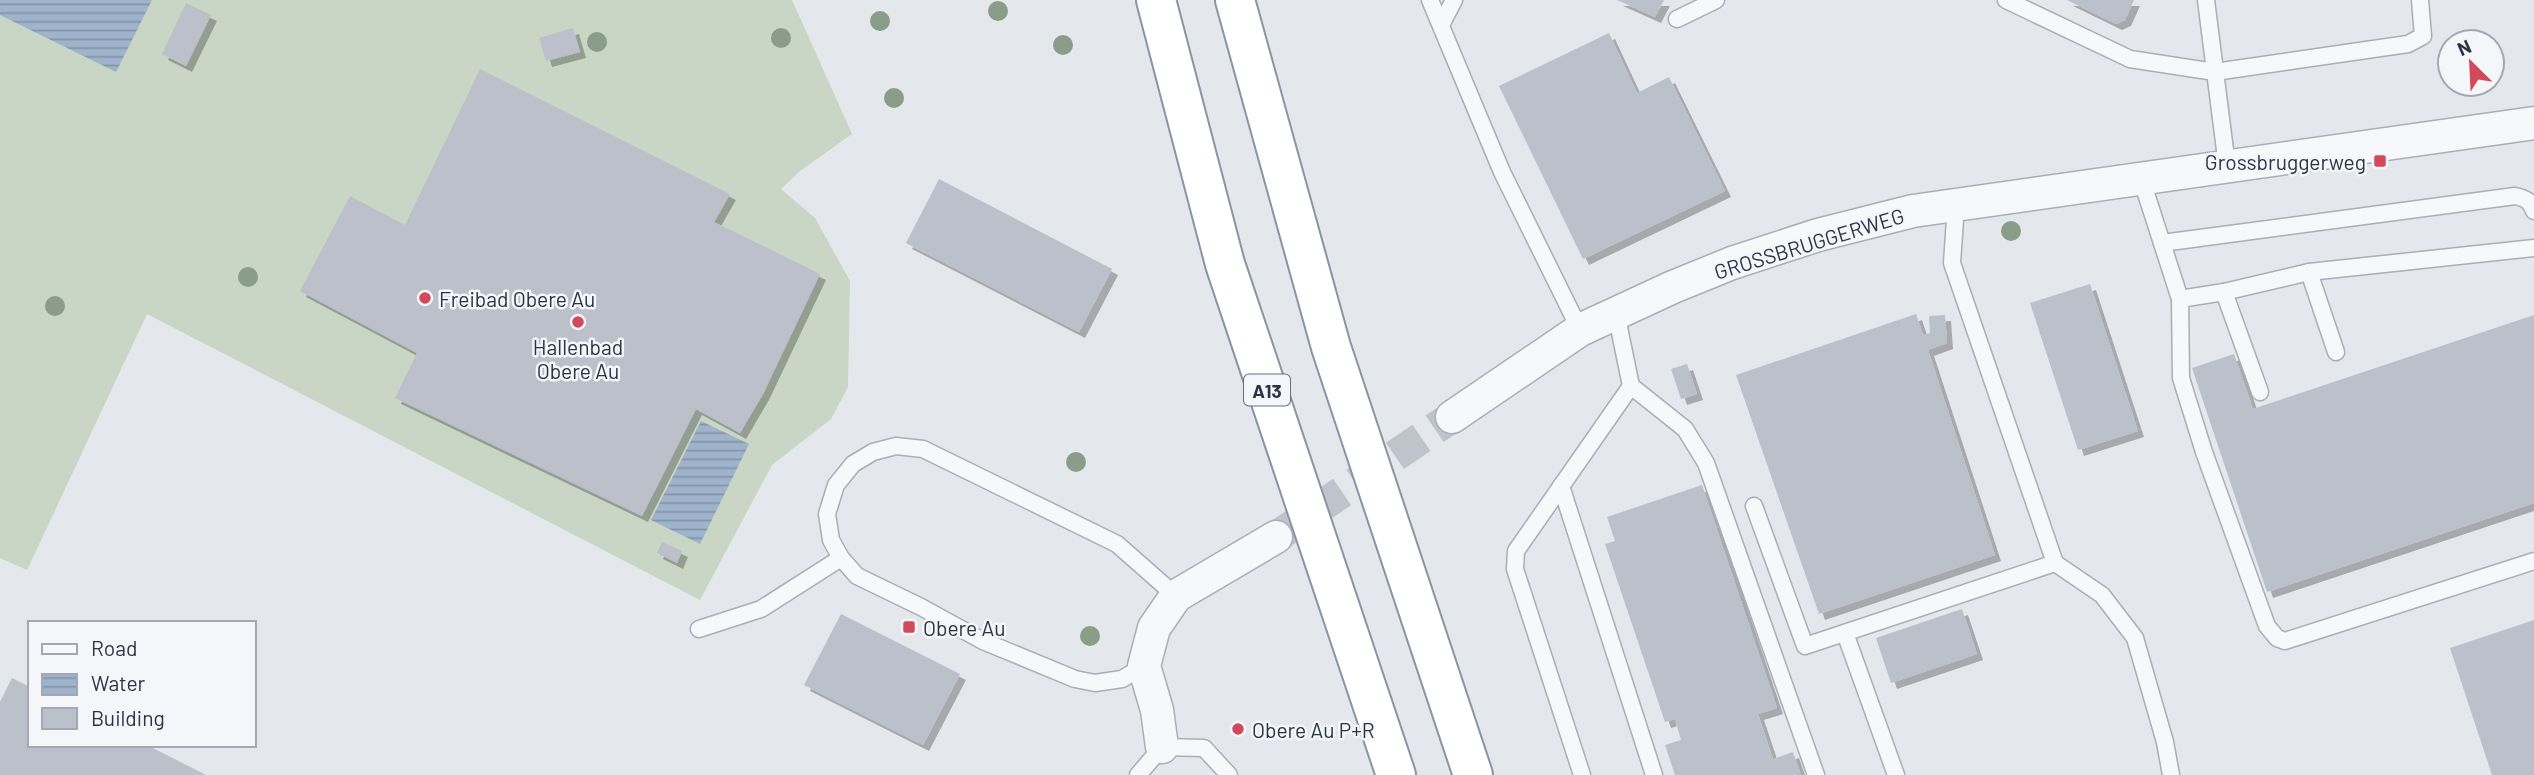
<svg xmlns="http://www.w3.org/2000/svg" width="2534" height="775" viewBox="0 0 2534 775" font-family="Barlow,sans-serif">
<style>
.garden{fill:#c9d6c5}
.water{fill:url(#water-rules)}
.building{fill:#bbc0ca;filter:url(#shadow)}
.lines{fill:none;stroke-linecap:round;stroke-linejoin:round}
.minor-tunnel{stroke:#bfc3cb;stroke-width:32;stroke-dasharray:32 16;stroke-linecap:butt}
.service-casing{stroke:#a9aeb7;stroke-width:19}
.minor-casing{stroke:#a9aeb7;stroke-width:35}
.motorway-casing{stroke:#8b94a3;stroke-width:42}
.service{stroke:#f7f8fa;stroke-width:16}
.minor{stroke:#f7f8fa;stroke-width:32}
.motorway{stroke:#fff;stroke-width:38}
.tree{fill:#899d89}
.poi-dot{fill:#d1495b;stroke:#f4f6f9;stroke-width:2.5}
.labels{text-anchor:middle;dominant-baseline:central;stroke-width:5;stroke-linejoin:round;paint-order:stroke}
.shield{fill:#f4f6f9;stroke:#676e7b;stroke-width:2}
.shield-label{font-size:19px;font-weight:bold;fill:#2b3445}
.poi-label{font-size:21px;fill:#2b3445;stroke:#f4f6f9;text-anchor:start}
.street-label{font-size:21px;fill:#2b3445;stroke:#f4f6f9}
</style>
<defs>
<pattern id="water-rules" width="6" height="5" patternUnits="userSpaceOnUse" patternTransform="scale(1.75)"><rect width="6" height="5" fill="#9fb4cc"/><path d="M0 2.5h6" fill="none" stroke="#8293a7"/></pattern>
<filter id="shadow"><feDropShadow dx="6" dy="6" stdDeviation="0" flood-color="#0004"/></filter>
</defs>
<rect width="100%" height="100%" fill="#e4e7ec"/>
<!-- garden -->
<path class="garden" d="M0,0H792L852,134L800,171L781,189L815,218L850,281L848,387L831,419L772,465L700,600L147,314L27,570L0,558Z"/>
<!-- water -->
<g class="water">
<path d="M0,0H152L116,72L0,15Z"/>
<path d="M701,421L749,444L700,544L651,520Z"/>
</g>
<!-- building -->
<g class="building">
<path d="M1617,0H1664L1655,17Z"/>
<path d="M2067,0H2134L2125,20L2116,24Z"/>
<path d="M186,3L211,15L186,66L162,54Z"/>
<path d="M573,28L580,52L546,61L539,38Z"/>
<path d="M1609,33L1637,93L1669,77L1725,191L1583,259L1499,86Z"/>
<path d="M480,69L730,194L714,222L820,274L763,394L740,433L696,409L642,516L395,398L417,353L300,291L350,196L405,225Z"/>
<path d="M939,179L1112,269L1079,332L906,243Z"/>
<path d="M2090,284L2138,431L2078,450L2030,303Z"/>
<path d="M1916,314L1923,335L1930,333L1929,316L1945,315L1947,343L1928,350L1995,555L1819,614L1736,375Z"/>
<path d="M2534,315V503L2267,592L2192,368L2234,354L2253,409Z"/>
<path d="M1687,364L1697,394L1681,399L1671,369Z"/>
<path d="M1702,485L1777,708L1758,714L1773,759L1793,752L1801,775H1675L1665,745L1681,740L1675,719L1665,722L1605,544L1615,541L1607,517Z"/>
<path d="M662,542L682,551L677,563L657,553Z"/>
<path d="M1962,609L1977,654L1891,683L1876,638Z"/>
<path d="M841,614L960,674L923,745L804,685Z"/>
<path d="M2534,620V775H2492L2450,648Z"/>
<path d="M12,678L30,687V745H147L206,775H0V702Z"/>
</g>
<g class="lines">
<!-- minor-tunnel -->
<path class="minor-tunnel" d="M1276,537L1452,417"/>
<!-- service casing -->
<g class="service-casing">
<g id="service">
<path d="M1430,0L1502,172L1580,330"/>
<path d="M2006,0L2130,59L2215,72L2408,44L2423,36L2420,0"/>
<path d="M2206,0L2227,166"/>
<path d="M1677,19L1716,0"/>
<path d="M1441,25L1454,0"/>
<path d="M2141,178L2180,299L2181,378L2204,452L2267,626L2277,638L2285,641L2534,561"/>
<path d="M2162,243L2515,196C2525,198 2531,201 2534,211"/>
<path d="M2309,272L2336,352"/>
<path d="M2224,292L2260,392"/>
<path d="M2180,299L2224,292L2309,272L2534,248"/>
<path d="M1631,386L1685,429L1706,463L1816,775"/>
<path d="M1561,486L1654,775"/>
<path d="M1754,506L1805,646L2055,563L1952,263L1956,205"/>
<path d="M2055,563L2102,595L2135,638L2165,742L2171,775"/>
<path d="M699,629L761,609L841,558"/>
<path d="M1845,633L1896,775"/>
<path d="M1144,666L1122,679L1095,683L1075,679L983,641L921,607L857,576L841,558L831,540L827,514L836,485L853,464L873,452L896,446L923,449L1117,544L1176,596"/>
<path d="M1138,775L1162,747L1204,748L1229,775"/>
<path d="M1582,775L1515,569L1516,551L1631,386L1616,313"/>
</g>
</g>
<!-- minor casing -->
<g class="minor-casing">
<g id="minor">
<path d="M1452,417L1580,330L1673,287L1732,263L1818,235L1913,211L2534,123"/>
<path d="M1162,747L1157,710L1144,666L1154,628L1176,596L1276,537"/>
</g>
</g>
<!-- motorway casing -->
<g class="motorway-casing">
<g id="motorway">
<path d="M1156,0L1225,264L1396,775"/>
<path d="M1235,0L1331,347L1473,775"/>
</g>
</g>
<!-- service -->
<use href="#service" class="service"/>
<!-- minor -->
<use href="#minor" class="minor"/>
<!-- motorway -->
<use href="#motorway" class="motorway"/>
</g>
<!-- trees -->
<g class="tree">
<circle cx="998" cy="11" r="10"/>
<circle cx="880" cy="21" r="10"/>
<circle cx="781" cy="38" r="10"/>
<circle cx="597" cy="42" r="10"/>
<circle cx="1063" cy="45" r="10"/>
<circle cx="894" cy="98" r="10"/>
<circle cx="2011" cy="231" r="10"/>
<circle cx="248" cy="277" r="10"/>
<circle cx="55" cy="306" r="10"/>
<circle cx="1076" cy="462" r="10"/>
<circle cx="1090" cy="636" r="10"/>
</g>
<!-- markers -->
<g class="poi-dot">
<rect x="2373" y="154" width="14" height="14" rx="3.5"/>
<circle cx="425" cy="298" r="7"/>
<circle cx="578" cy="322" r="7"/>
<rect x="902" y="620" width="14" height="14" rx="3.5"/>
<circle cx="1238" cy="729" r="7"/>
</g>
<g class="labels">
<!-- shield labels -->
<rect class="shield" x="1244" y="374.5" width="46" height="31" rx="5"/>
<g class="shield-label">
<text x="1267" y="390">A13</text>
</g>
<!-- poi labels -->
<g class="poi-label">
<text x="2366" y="161" text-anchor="end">Grossbruggerweg</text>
<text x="439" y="298">Freibad Obere Au</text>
<text x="578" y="346" text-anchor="middle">Hallenbad<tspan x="578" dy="24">Obere Au</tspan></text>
<text x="923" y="627">Obere Au</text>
<text x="1252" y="729">Obere Au P+R</text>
</g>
<!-- street labels -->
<g class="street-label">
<text transform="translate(1809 243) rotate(-17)">GROSSBRUGGERWEG</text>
</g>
</g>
<!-- legend -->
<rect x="28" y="621" width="228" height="126" fill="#f4f6f9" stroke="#a4a8b1" stroke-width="2"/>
<rect x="42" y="644" width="35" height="10" fill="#f7f8fa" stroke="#a4a8b1" stroke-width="2"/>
<text x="91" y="656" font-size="21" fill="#2b3445">Road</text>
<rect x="42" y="674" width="35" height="21" fill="url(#water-rules)" stroke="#a4a8b1" stroke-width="2"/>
<text x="91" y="691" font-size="21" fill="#2b3445">Water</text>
<rect x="42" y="708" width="35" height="21" fill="#bbc0ca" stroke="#a4a8b1" stroke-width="2"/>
<text x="91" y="726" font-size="21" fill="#2b3445">Building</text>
<!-- north arrow -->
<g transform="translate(2471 63) rotate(336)"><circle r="33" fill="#f4f6f9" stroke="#a4a8b1" stroke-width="2"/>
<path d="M0-5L12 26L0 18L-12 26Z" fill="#d1495b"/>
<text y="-10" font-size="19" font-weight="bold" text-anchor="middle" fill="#2b3445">N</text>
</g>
</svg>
